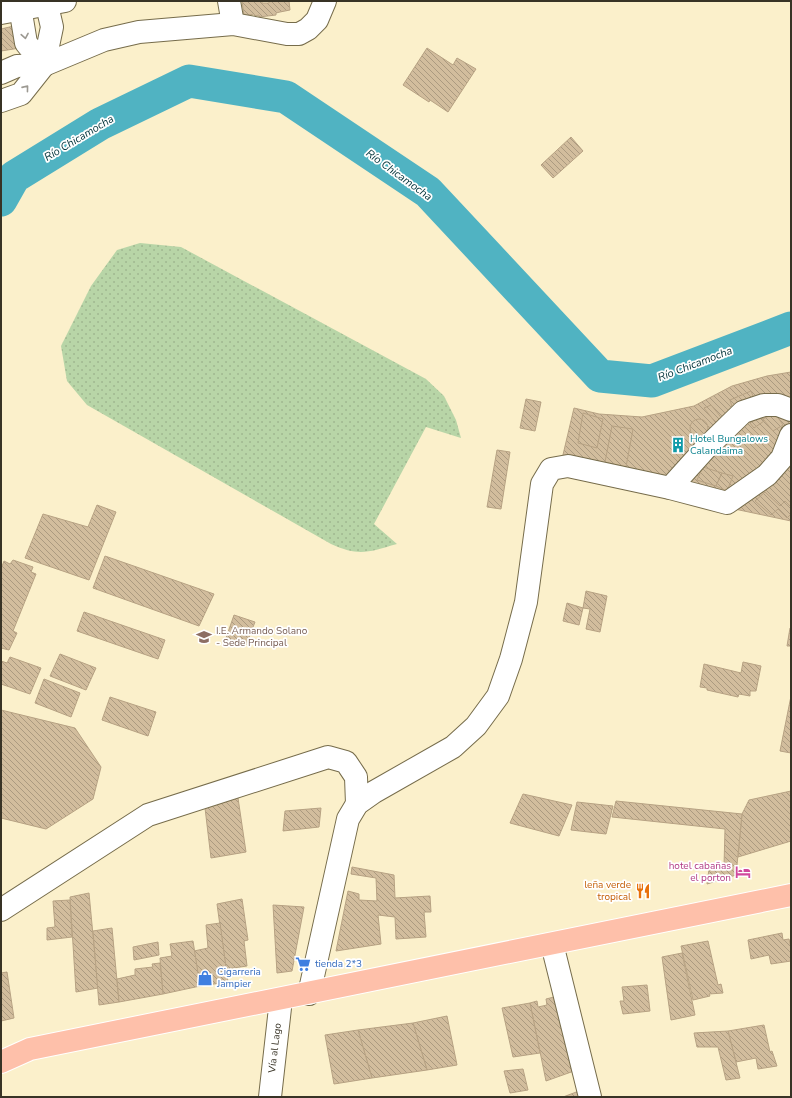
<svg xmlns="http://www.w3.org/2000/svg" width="792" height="1098" viewBox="0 0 792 1098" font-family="'Nunito Sans',sans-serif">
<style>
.grass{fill:url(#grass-dots)}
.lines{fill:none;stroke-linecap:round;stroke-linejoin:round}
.river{stroke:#50b3c2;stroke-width:33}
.building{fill:url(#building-back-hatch);stroke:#b7a283}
.minor-casing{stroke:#766c4b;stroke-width:24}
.major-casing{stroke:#fff;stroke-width:24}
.minor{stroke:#fff;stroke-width:22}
.major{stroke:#fec0aa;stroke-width:22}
.oneway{stroke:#9c9992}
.labels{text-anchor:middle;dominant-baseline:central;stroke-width:3.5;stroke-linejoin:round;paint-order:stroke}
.culture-label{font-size:10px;fill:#0d838f;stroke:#fff;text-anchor:start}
.education-label{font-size:10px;fill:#785e54;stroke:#fff;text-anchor:start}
.hotel-label{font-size:10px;fill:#b23c85;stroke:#fff;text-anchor:end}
.food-label{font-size:10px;fill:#c56008;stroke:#fff;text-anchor:end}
.shop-label{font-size:10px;fill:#366cbe;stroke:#fff;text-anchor:start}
.street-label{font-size:10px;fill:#383325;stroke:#fff}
.water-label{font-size:11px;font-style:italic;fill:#013239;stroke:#fff}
</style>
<defs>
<pattern id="grass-dots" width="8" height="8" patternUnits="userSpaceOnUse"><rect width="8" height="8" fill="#b8d5a7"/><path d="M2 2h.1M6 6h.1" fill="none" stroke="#9fb790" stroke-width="1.8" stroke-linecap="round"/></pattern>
<pattern id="building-back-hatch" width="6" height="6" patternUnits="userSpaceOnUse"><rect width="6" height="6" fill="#d2bd9d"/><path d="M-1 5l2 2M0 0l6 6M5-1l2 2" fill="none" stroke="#ab9a80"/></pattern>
</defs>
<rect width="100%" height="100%" fill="#fbf0cb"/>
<!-- grass -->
<path class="grass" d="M140,243L181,247L426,379L444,396L456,420L461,438L426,427L374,524L397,544C368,552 360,557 331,544L87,405L67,381L61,346L91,286L117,250Z"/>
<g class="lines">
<!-- river -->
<path class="river" d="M1,200L14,177L100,124L189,81L286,97L428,192L600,376L652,381L791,328"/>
</g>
<!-- building -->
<g class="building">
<path d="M242,1H262V3H269V1H289L290,10L280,12L276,13V15L259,17V15L255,16L254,14L244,16Z"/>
<path d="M18,25L20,48L1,51V29Z"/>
<path d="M427,48L453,65L457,58L476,69L448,112L430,100L429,102L403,85Z"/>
<path d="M571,137L583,151L553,178L541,165Z"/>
<path d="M791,372V521L570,474L558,476L574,408L599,414L642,417L694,406L732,386L767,376Z"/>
<path d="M751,391L755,401L733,410L730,400Z"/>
<path d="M526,399L541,402L535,431L520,428Z"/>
<path d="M711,405L724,421L719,427L704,408Z"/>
<path d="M583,413L603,419L597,448L578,443Z"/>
<path d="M775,413L783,425L773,431L763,419Z"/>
<path d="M760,416L764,421L754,428L750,423Z"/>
<circle cx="699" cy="428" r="9"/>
<path d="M612,426L633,429L626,467L605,462Z"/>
<path d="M497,450L510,452L501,509L487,507Z"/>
<path d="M703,467L722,473L716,486L697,480Z"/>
<path d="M722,473L733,476L727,491L716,486Z"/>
<path d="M765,492L780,506L785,501L791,507V514L787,518L778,509L771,515L755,501Z"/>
<path d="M97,505L116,512L89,580L25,558L43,514L88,527Z"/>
<path d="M105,556L214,594L199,626L93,588Z"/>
<path d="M13,560L33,567L31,572L36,574L13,631L17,633L9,650L1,648V569L4,561L10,564Z"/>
<path d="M586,591L607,596L600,632L586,629L590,609L583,608Z"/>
<path d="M567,603L583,608L579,625L563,621Z"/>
<path d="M84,612L165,640L158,659L77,631Z"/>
<path d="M234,615L255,622L246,645L226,638Z"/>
<path d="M790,628L791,629V646H787Z"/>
<path d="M60,654L96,668L86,690L50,676Z"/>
<path d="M10,657L41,668L30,694L1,684V661L7,663Z"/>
<path d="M743,662L761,666L756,691H750V696L739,694L738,697L707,690V688L700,687L704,664L741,673Z"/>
<path d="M44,679L80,693L71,717L35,703Z"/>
<path d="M791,696V753L780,751Z"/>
<path d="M110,697L156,712L148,736L102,720Z"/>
<path d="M1,710L75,728L101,767L93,799L46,829L1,818Z"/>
<path d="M791,791V841L738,857L742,814L749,800Z"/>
<path d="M523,794L572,805L559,836L510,823Z"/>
<path d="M238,798L246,852L211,858L205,808Z"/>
<path d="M616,801L742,814L736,875L707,884L709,869L724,866L725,829L612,817Z"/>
<path d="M577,802L613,806L606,834L571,830Z"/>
<path d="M321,808L319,827L283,831L285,811Z"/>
<path d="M352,867L394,875L395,898L430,896L431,912H424L426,937L396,939L395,917L378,915L381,944L336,951L348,891L359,894V900L377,901L376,878L351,874Z"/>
<path d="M89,893L98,988L76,992L70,897Z"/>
<path d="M242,899L248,940L244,941L247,966L226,969L217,904Z"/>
<path d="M70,900L72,937L47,940V928L55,927L53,901Z"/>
<path d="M273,905L304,907L292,971L277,973Z"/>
<path d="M220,923L228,982L200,986L194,951L208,948L206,925Z"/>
<path d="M112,928L119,1002L99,1005L93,931Z"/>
<path d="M782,933L783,940L789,939L791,948V961L771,964L769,955L751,959L748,940Z"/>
<path d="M193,941L200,986L163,994L160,958L172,956L170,944Z"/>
<path d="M708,941L718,985L721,984L723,993L709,994L710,996L693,1000L681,946Z"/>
<path d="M158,942L159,955L134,960L133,947Z"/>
<path d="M682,953L695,1015L671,1020L662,957Z"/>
<path d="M160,963L163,994L119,1002L117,979L135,975V969L153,967L152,964Z"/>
<path d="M7,972L14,1018L1,1021V973Z"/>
<path d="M647,985L650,1011L623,1014L620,1001H624L622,987Z"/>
<path d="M554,997L574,1071L546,1081L530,1003L537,1001L538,1007L547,1005L546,999Z"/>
<path d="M530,1003L540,1053L513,1057L502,1008Z"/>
<path d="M447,1016L457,1065L427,1070L413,1023Z"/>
<path d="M413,1023L427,1070L372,1078L358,1030Z"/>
<path d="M764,1025L770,1052L772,1051L777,1066L758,1069L756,1058L736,1062L728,1031Z"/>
<path d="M358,1030L372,1078L334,1084L325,1035Z"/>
<path d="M728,1031L740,1078L726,1080L718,1047H697L694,1033Z"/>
<path d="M523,1069L528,1090L510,1093L504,1071Z"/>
<path d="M579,1091L581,1097H563Z"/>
</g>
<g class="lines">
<!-- minor casing -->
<g class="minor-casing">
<g id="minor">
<path d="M19,1L26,43L44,65"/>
<path d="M229,1L233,24"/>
<path d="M1,13L65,1"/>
<path d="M1,73L17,66L44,65L104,40L139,32L233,24L287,34H299L308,29L317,20L325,1"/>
<path d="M1,101L21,94L44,65L52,27L46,1"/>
<path d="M670,488L706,448L743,412L764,405H778L791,410"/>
<path d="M1,910L148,815L328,757L346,762L356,777L357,804"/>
<path d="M552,944L590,1097"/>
<path d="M309,994L348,819L357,804L374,792L453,747L476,726L498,696L511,659L526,602L542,484L551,469L568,466L670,488L727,503L767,475L782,458L791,435"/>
<path d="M270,1097L281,999"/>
</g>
</g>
<!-- major casing -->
<g class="major-casing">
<path id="major" d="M1,1062L30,1049L791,895"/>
</g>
<!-- minor -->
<use href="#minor" class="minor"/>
<!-- major -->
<use href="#major" class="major"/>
</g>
<!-- one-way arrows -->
<defs><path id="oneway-chevron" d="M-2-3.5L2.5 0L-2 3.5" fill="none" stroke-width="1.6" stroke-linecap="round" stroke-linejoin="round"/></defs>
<g class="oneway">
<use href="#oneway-chevron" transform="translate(25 36) rotate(80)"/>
<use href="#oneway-chevron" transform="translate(26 88) rotate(-51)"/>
</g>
<!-- icons -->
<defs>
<g id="building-bare" transform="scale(1.2)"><path d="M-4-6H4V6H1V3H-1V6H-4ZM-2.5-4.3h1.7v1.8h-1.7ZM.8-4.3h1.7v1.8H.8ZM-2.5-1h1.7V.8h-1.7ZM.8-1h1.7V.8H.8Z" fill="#0f9aa8" stroke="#fff" stroke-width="2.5" paint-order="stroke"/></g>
<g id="school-bare" transform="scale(1.2)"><path d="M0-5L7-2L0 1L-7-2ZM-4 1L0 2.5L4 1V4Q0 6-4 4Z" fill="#8d6e63" stroke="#fff" stroke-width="2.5" paint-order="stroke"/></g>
<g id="hotel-bare" transform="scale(1.2)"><path d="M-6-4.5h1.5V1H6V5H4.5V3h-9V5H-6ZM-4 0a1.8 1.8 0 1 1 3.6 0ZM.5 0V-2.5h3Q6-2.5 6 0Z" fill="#d1479c" stroke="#fff" stroke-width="2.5" paint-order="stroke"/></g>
<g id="restaurant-bare" transform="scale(1.2)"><path d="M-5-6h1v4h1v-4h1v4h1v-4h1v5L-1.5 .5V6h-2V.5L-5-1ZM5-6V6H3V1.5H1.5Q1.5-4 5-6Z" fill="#e8710a" stroke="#fff" stroke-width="2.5" paint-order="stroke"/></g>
<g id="supermarket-bare" transform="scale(1.2)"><path d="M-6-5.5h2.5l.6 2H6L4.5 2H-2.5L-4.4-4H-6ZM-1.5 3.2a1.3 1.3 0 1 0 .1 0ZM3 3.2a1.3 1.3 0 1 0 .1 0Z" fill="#3f7fe0" stroke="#fff" stroke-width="2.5" paint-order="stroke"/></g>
<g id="shop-bare" transform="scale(1.2)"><path d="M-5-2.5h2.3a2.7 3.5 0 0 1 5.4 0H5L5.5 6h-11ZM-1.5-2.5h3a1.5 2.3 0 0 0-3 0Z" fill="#3f7fe0" stroke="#fff" stroke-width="2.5" paint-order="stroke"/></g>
</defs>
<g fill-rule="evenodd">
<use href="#building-bare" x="678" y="445"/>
<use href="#school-bare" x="204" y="637"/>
<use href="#hotel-bare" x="743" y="872"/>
<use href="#restaurant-bare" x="643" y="891"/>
<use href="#supermarket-bare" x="303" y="964"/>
<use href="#shop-bare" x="205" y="978"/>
</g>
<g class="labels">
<!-- culture labels -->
<g class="culture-label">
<text x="690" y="439">Hotel Bungalows<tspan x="690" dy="12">Calandaima</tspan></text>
</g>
<!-- education labels -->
<g class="education-label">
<text x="216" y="631">I.E. Armando Solano<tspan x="216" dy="12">- Sede Principal</tspan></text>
</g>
<!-- hotel labels -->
<g class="hotel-label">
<text x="731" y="866">hotel cabañas<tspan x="731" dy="12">el porton</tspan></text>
</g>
<!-- food labels -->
<g class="food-label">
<text x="631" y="885">leña verde<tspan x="631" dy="12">tropical</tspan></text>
</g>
<!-- shop labels -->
<g class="shop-label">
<text x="315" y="964">tienda 2*3</text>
<text x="217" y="972">Cigarreria<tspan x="217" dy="12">Jampier</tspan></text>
</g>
<!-- street labels -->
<g class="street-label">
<text transform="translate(275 1048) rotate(-83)">Vía al Lago</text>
</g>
<!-- water labels -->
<g class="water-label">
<text transform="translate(79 138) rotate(-31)">Río Chicamocha</text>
<text transform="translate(399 175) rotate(36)">Río Chicamocha</text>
<text transform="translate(695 364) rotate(-21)">Río Chicamocha</text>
</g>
</g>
<!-- border -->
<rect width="792" height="1098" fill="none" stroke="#383325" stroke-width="4"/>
</svg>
